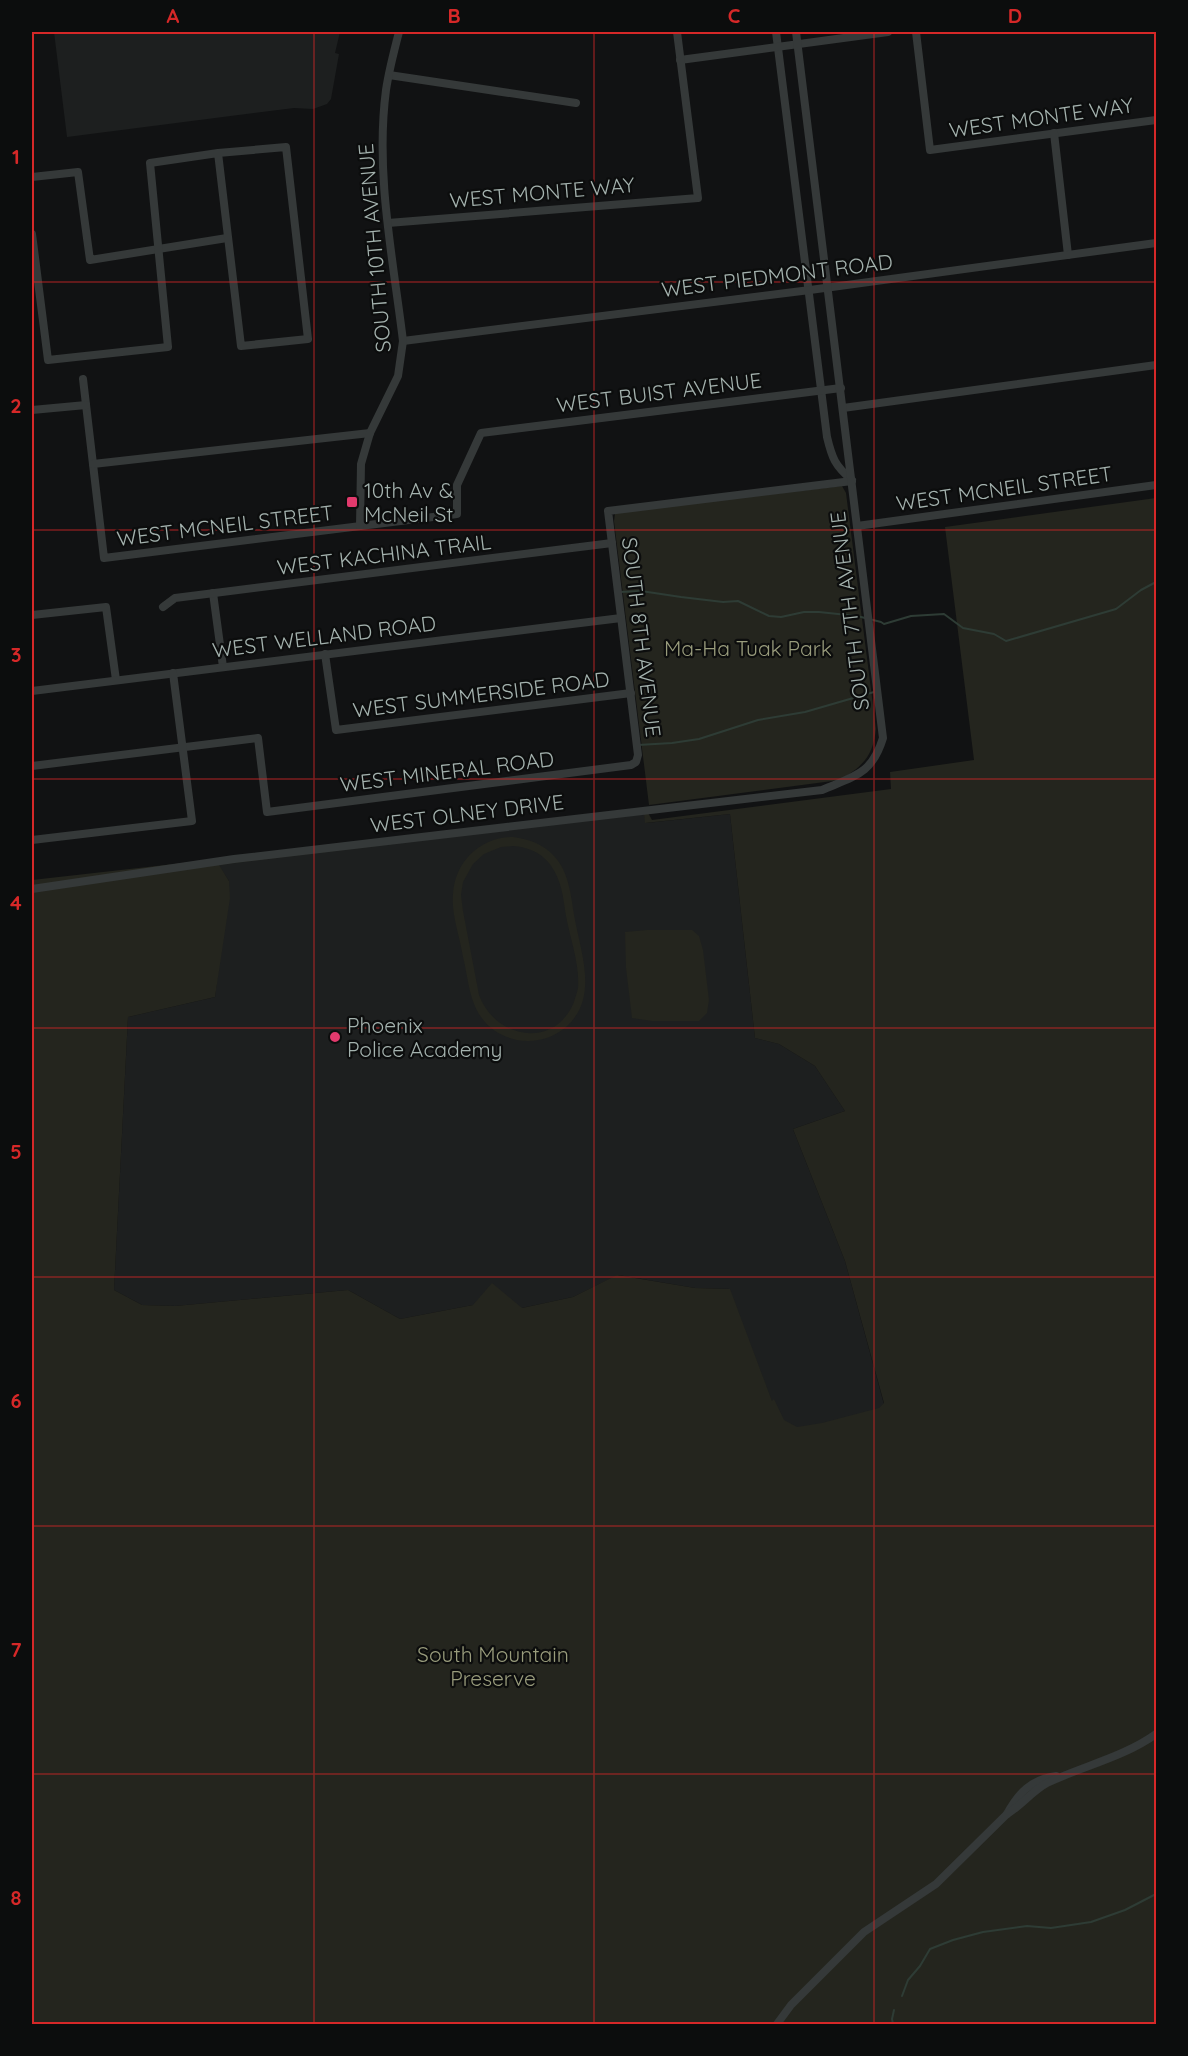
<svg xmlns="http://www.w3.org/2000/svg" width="1188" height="2056" viewBox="0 0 1188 2056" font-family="Quicksand,sans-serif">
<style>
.built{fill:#1d1f1f}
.green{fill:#24251e;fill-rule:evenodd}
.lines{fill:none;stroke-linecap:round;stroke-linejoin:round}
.stream{stroke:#2e3c35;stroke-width:2}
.minor{stroke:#353939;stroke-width:8}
.grid{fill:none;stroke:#d62828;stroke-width:1.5;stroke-opacity:0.55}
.poi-dot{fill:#e23a6d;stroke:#0c0d0d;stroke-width:2}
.labels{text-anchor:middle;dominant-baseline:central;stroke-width:4.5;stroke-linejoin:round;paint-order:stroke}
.street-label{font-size:21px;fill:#a4b2ae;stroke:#0c0d0d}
.poi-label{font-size:21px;fill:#a4b2ae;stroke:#0c0d0d;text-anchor:start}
.park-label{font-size:21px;fill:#999c7c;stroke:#0c0d0d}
.neatline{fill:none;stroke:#d62828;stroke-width:2}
.grid-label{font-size:20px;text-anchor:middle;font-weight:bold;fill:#d62828}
</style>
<rect width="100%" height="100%" fill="#111213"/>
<!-- built -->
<g class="built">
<path d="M54,32H340L335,53L339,54L331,99L327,104L313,109L294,108L67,137Z"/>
<path d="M644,813L646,823L730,814L755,1038L779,1044L815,1066L845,1111L793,1129L845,1261L885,1408L785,1436L729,1289L695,1288L618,1275L573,1297L522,1308L473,1305L400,1319L348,1290L175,1306L142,1305L114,1290L128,1017L215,997L229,881L218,865Z"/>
</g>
<!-- green -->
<g class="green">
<path d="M842,486L846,493L876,729C873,756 863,766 840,780L649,805L614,521L615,514L619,512Z"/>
<path d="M1156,498V2024H32V880L647,811L652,820L891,789L890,772L974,760L945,527ZM644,814L645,823L730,814L755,1038L779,1044L815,1066L845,1111L793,1129L845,1261L884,1403L879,1408L822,1423L797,1427L784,1420L774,1399L772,1401L730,1289L695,1288L617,1275L573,1297L522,1308L492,1283L473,1305L400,1319L348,1290L175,1306L142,1305L114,1290L128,1017L215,997L230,898L229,881L219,865Z"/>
<path d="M513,837C529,839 543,844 554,856C570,873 571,898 575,920C582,956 598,999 566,1027C555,1036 542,1041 528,1041C510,1041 491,1032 481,1017C469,1000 468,977 463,957C460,937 451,914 453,894C455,861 481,837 513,837ZM513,846C527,847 540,852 549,863C553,868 556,874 558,879C563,891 564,904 566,916C570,938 580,965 578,988C577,993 575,998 574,1002C555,1049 496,1040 479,995L463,911L461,895L463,882L473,864L484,854L501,847Z"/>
<path d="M647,930H692L699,936L703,950L709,1000L707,1013L699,1021H652L632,1018L626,968L625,932Z"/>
</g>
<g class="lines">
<!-- stream -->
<g class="stream">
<path d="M620,592L641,591L681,597L723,602L738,601L769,616L781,617L804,612H819L857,616L881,622L884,624L911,616L944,614L963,628L994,634L1006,641L1116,609L1141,590L1156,582"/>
<path d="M638,745L672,743L699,739L758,720L805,712L874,692"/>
<path d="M902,1996L908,1980L920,1966L930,1949L953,1940L983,1932L1027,1926L1051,1928L1091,1922L1125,1910L1156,1894"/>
<path d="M893,2024L892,2019L894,2010"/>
</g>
<!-- minor -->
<g class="minor">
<path d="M776,32L827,437C832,458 835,466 852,480"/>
<path d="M916,32L930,150L1156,120"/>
<path d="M680,60L888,32"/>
<path d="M389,75L576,103"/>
<path d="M1054,133L1068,255"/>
<path d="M32,177L78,172L90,260L227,238"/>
<path d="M388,223L698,198L677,32"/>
<path d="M32,234L48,360L168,347L150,163L218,153L286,147L308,339L241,346L218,153"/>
<path d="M403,341L810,290L1156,243"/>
<path d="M83,379L104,558L457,514V485L481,433L841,388"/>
<path d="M843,408L1156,365"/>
<path d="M32,410L86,405"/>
<path d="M93,464L370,433"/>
<path d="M360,526L361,464L370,433L398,376L403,341C393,258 375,173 386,90C389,70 394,51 399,32"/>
<path d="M857,526L1156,485"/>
<path d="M213,593L223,667"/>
<path d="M163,607L175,598L612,543"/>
<path d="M32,615L106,607L116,680"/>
<path d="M325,654L336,730L631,693"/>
<path d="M32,691L621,618"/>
<path d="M32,766L258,738L267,812L631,765L636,762L638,755L608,511L852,481"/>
<path d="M32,840L192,821L173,673"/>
<path d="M32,889L234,859L822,790C855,776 872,774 883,738L796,32"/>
<path d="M1007,1814C1019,1792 1031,1780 1056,1776"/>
<path d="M777,2024L791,2005L864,1932L936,1884L1007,1814C1022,1805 1032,1791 1047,1783C1083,1766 1124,1757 1156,1734"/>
</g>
</g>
<!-- grid -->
<path class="grid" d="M314,32V2024M594,32V2024M874,32V2024M32,282H1156M32,530H1156M32,779H1156M32,1028H1156M32,1277H1156M32,1526H1156M32,1774H1156"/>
<!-- markers -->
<g class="poi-dot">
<rect x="346" y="496" width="12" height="12" rx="3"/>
<circle cx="335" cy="1037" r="6"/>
</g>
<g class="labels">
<!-- street labels -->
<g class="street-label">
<text transform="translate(1041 117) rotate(-8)">WEST MONTE WAY</text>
<text transform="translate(542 192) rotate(-5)">WEST MONTE WAY</text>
<text transform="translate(374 248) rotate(-95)">SOUTH 10TH AVENUE</text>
<text transform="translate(777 275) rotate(-7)">WEST PIEDMONT ROAD</text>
<text transform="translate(659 392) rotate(-7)">WEST BUIST AVENUE</text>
<text transform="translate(1004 488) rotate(-8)">WEST MCNEIL STREET</text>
<text transform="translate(225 525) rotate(-7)">WEST MCNEIL STREET</text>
<text transform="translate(384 554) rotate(-7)">WEST KACHINA TRAIL</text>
<text transform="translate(849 611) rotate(-97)">SOUTH 7TH AVENUE</text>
<text transform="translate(324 636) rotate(-7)">WEST WELLAND ROAD</text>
<text transform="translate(642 637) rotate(83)">SOUTH 8TH AVENUE</text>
<text transform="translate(481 694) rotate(-7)">WEST SUMMERSIDE ROAD</text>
<text transform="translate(447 771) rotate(-7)">WEST MINERAL ROAD</text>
<text transform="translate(467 813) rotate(-7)">WEST OLNEY DRIVE</text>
</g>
<!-- poi labels -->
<g class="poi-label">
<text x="364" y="490">10th Av &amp;<tspan x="364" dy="24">McNeil St</tspan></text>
<text x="347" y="1025">Phoenix<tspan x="347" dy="24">Police Academy</tspan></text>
</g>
<!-- park labels -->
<g class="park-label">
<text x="748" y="648">Ma-Ha Tuak Park</text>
<text x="493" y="1654">South Mountain<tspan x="493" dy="24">Preserve</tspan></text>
</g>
</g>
<!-- border -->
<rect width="1188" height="2056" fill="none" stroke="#0c0d0d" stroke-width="66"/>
<rect x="33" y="33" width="1122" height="1990" class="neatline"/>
<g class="grid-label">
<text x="173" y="23">A</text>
<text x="454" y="23">B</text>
<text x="734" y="23">C</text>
<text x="1015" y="23">D</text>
<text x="16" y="164">1</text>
<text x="16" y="413">2</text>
<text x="16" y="662">3</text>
<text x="16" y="910">4</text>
<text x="16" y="1159">5</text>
<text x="16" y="1408">6</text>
<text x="16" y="1657">7</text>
<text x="16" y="1905">8</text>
</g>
</svg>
